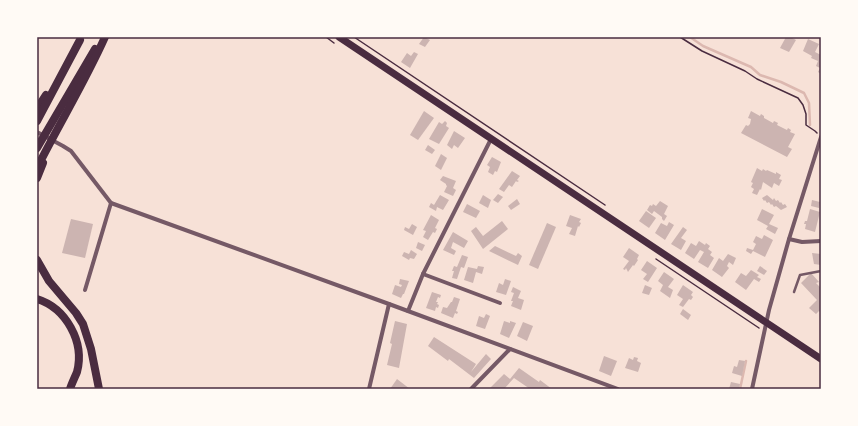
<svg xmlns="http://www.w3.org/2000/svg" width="858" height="426" viewBox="0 0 858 426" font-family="Merriweather,serif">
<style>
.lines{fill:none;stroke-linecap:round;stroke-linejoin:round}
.stream{stroke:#dcb8b0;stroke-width:2.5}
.building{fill:#ccb4b1}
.path{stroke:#4a2c40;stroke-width:1.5}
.service{stroke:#755966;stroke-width:2.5}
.minor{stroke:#755966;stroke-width:4}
.secondary{stroke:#4a2c40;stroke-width:7}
.trunk{stroke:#4a2c40;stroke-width:8}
.neatline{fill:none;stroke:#4a2c40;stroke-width:1.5}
</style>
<rect width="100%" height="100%" fill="#f7e1d7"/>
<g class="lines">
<!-- stream -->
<g class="stream">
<path d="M690,37L703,46L751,67L760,75L781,82L804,93L809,103L810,125"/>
<path d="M740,389L746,361"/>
</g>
</g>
<!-- building -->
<g class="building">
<path d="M424,37L430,40L425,47L419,44Z"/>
<path d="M786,37H790L796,40L789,52L780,48Z"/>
<path d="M808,39L819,44L815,52L821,55V74L818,72L820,68L816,66L818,61L811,58L812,56L803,51Z"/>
<path d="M414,52L418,54L410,68L401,62L407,53L411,56Z"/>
<path d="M424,111L434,118L418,140L410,135Z"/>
<path d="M751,111L760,116L761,114L764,116V118L773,123L774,121L778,123L777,125L787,130L788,128L791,130L790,132L795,134L788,147L792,149L787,157L741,133L746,125L748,126L750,124L751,119L748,118Z"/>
<path d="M445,121L447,123L446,126L449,128L439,144L429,139L439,122L442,124Z"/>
<path d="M454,131L465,138L458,148L454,145L452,149L447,145Z"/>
<path d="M428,145L435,150L432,154L425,150Z"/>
<path d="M441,154L447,158L441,170L435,166Z"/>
<path d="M492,157L501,162L497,172L495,171L493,175L488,172L490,167L487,165Z"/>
<path d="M757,168L762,171L763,169L766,171L767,170L776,174V172L781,175L779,179L782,180L779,186L774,183L772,188L763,182L761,190L760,189L757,195L752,193L754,189L751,187L753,183L751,182Z"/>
<path d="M512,171L520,176L517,180L519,181L517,182L516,181L512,187L509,185L504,192L499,189Z"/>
<path d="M443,176L456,181L453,188L456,190L453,196L444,192L447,186L446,185V184L440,180Z"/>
<path d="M498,194L503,197L498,203L493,200Z"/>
<path d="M440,195L449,200L443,210L437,207L436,211L429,207L431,203L434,205Z"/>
<path d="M483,195L491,200L488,208L479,203Z"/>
<path d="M767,195L773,200L774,198L776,201L778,200L780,203L781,202L783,205L785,204L787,207L781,210L776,206L774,207L772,204L771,205L769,202L767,203L765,200L764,201L762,198Z"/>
<path d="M517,199L520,204L511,210L508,206Z"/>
<path d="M812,200L820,202L819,208L811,206Z"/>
<path d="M660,201L668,206L664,214L667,216L664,221L662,219V217L654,211L652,214L647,210L650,205L652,206L653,204L656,206Z"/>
<path d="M467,204L480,211L476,218L463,212Z"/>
<path d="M762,209L774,215L769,224L778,228L775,234L766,229L768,226L757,220Z"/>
<path d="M810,209L820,212L815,232L805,229L806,224H804L805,221H807Z"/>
<path d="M646,211L656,218L649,228L639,221Z"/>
<path d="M431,215L439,220L435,228L437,229L435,233L433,232L428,240L423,237L426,231L423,230Z"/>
<path d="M570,215L581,219L579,222L581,223L579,227L578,226L575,236L569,234L572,228L566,226Z"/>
<path d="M71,219L93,224L85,258L62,253Z"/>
<path d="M502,221L508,229L483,249L471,231L476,227L483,236Z"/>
<path d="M669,222L674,225L665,240L655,233L661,223L667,226Z"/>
<path d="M547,223L556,227L538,269L529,265Z"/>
<path d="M412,224L417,227L413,235L404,230L405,227L409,229Z"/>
<path d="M683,227L687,230L681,238L686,241L681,250L671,244Z"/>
<path d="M453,232L468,241L464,248L453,242L451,248L456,251L454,255L443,250Z"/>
<path d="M764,235L773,240L765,257L753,251L751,254L746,251L747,248L753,250L756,244L753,242L756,236L762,239Z"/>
<path d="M699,241L705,245L706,243L710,246L708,249L712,252L710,255L714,258L708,268L698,262L704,252L700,250L694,259L685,253L691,243L696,246Z"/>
<path d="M418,242L425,245L422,251L416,248Z"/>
<path d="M495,246L516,256L518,253L522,256L518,265L489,251Z"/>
<path d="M629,248L639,255L637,259L638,260L634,266L633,265L628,272L626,268L625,270L623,269L629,261L623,257Z"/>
<path d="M411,250L417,254L414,259L410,258L409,260L402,256L404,252L409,254Z"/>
<path d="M812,253L821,254V265L814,264Z"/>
<path d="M728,254L736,258L733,265L729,262L727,266L729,268L722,277L712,270L719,258L723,261Z"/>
<path d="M462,255L468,257L464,268L461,267L457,279L452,278L454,271H452L454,266L457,267Z"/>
<path d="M647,261L657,268L648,282L643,279L647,274L641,270Z"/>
<path d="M478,266L484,267L482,274L476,272L473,283L464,280L468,267L477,269Z"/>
<path d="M760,266L767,271L764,275L757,271Z"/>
<path d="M751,270L759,275L757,277L761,279L759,282L754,279L746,290L735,282L741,273L746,276Z"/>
<path d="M664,272L674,279L668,287L673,290L670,298L660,291L663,285L658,281Z"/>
<path d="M811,273L819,282L816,283L821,288V313L819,311L816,314L809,308L817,300L801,283Z"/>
<path d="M400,279L409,281L404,294H403L401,298L392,294L395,285L401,287L402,285L399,284Z"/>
<path d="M505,279L511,281L506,295L496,292L499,283L503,285Z"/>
<path d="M645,285L652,288L649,295L642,293Z"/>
<path d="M683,285L693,292L691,295L693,297L691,300L689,299L683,307L679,305L683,299L677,295Z"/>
<path d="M513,287L521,291L518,298L524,300L521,310L511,306L513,301H511L514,293L511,292Z"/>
<path d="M432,292L441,295L440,298L438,297L436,302H438L437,304L439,305L438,308L436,307L435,311L426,308Z"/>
<path d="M454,297L460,299L456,311L458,312L457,314L455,313L453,318L441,313L443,307L447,308L451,302H452Z"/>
<path d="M683,309L691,315L688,320L680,314Z"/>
<path d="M486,314L490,316L485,329L476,326L479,316L484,318Z"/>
<path d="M395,321L407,324L399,368L387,365L392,344L390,343Z"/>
<path d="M504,321L510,323V321L516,323L509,338L500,334Z"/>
<path d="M523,322L533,326L527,341L517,336Z"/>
<path d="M434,337L476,364L471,372L486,354L491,359L474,378L449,359L448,361L428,346Z"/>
<path d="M604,356L617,361L611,376L599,371Z"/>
<path d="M634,357L638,358L637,361L641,363L638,372L625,368L629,358L633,360Z"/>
<path d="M739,360L745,361L742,376L732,373L734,366L737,367Z"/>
<path d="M519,368L539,382L540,380L552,389H530L514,378L504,389H489L504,374L510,379Z"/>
<path d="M397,379L410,389H390Z"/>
<path d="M731,382L740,384L739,389H729Z"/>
</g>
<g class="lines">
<!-- path -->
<g class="path">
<path d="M326,37L334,43"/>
<path d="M354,37L605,205"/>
<path d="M680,37L702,51L745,71L757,79L798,98L803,105L806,114V125L815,131L817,133"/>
<path d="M656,259L759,328"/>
</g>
<!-- service -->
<path class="service" d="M794,292L800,275L821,271"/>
<!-- minor -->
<g class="minor">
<path d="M37,132L63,146L71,151L111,203L389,304L618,389"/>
<path d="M789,239L802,242L821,241"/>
<path d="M423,274L500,303"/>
<path d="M85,290L111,203"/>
<path d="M408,311L423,274L491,139"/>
<path d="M369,389L389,304"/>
<path d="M471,389L510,349"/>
<path d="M752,389L769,310L789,239L821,137"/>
</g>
<!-- secondary -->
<path class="secondary" d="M339,37L821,359"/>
<!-- trunk -->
<g class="trunk">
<path d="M37,109L46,95"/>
<path d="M37,121L80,40"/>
<path d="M37,148L95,49"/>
<path d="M37,168C59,124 85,82 105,37"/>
<path d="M37,178L43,163"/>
<path d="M37,260L49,281L76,313L83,324L91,349L99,389"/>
<path d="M37,299C66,308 85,342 77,372C75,377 72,383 70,389"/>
</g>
</g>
<!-- border -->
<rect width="858" height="426" fill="none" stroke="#fffaf5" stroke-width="76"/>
<rect x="38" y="38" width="782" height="350" class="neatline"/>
</svg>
